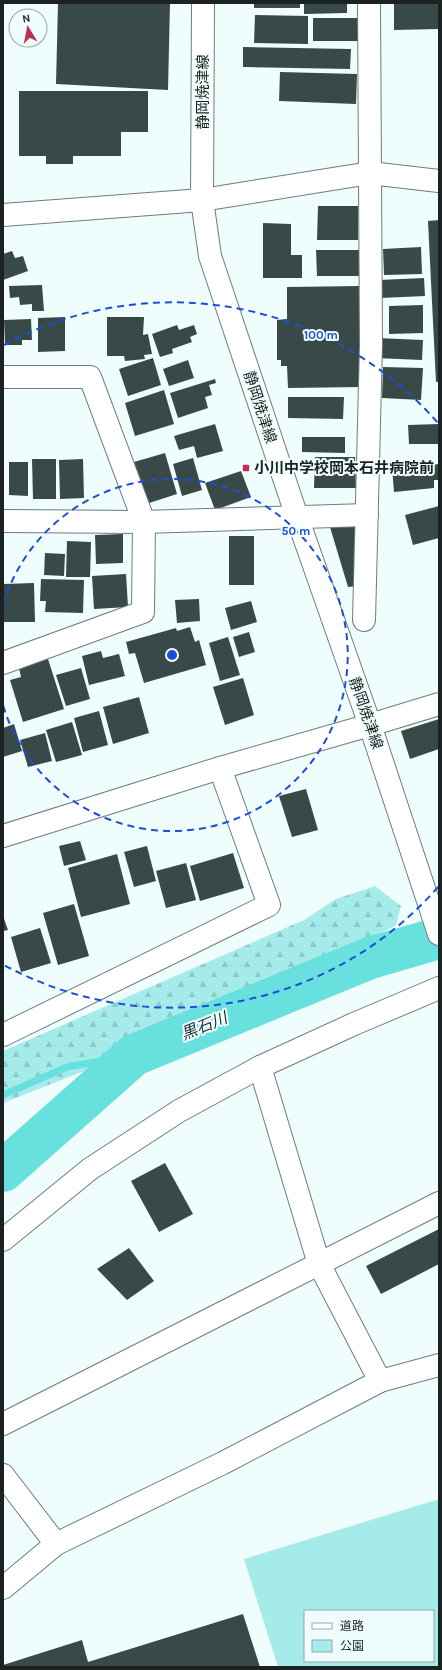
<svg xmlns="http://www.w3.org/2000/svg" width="442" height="1670" viewBox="0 0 442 1670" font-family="Karla,'Noto Sans JP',sans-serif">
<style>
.green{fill:#a5ebe9;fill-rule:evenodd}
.forest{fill:url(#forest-firs)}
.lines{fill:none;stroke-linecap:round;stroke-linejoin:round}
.stream{stroke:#68e0dd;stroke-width:7}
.river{stroke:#68e0dd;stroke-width:42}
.building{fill:#394948}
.minor-casing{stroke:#6c7d7c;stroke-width:24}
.tertiary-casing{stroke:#6c7d7c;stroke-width:24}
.secondary-casing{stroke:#6c7d7c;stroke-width:24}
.minor{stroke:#fff;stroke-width:22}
.tertiary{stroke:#fff;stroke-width:22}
.secondary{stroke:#fff;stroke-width:22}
.ring{fill:none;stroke:#1d4ed8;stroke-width:2;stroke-dasharray:7 5}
.poi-dot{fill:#bf2f53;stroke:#effefd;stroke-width:1.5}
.labels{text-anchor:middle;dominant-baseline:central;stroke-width:4;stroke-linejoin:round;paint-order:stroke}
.street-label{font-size:15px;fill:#1b2221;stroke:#effefd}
.poi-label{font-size:15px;font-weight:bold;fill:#1b2221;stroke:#effefd;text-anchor:start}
.water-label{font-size:16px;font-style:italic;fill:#1c3130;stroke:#effefd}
.centre{fill:#1d4ed8;stroke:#effefd;stroke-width:2}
.ring-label{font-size:12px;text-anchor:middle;font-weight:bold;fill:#1d4ed8;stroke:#effefd;stroke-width:4;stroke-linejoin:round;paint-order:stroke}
</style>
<defs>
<pattern id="forest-firs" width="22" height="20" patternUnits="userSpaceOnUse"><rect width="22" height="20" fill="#a5ebe9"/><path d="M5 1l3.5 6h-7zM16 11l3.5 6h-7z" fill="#8dc9c8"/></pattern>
</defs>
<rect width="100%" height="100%" fill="#effefd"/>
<!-- green -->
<path class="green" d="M439,1499V1667H278L244,1559ZM305,1611H433V1661H305Z"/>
<!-- forest -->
<path class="forest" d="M375,886L401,906L396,925L241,1009L3,1103V1051L304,920L336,899Z"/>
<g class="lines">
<!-- stream -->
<path class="stream" d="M3,1095L67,1067L134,1055"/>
<!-- river -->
<path class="river" d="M3,1171L134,1055L370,958L439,938"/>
</g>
<!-- building -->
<g class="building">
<path d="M58,3H170L168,90L56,84Z"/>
<rect x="254" y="3" width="46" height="5"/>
<path d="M304,3H347V13L304,14Z"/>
<path d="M394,3H439V29L394,30Z"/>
<path d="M255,15L308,16V44L254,43Z"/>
<rect x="313" y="18" width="48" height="23"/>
<path d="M243,47L351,49L350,69L243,67Z"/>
<path d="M280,72L357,74L356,104L279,101Z"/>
<path d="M19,91H148V132H121V156H73V164H46V156H19Z"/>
<path d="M318,206H358V240H317Z"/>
<path d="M439,220V382H436L428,221Z"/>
<path d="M263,223L291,224V255H302V278H263Z"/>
<path d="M421,247L422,274L384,275L383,249Z"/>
<path d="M316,250H362L363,276H317Z"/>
<path d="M12,251L15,258L23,256L28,271L3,280V254Z"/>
<path d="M424,278L425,296L380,298L379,280Z"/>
<path d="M42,285L44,311H32V304L20,305L19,297L10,298L9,286Z"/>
<path d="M361,286L362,387L288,388L287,366H281V360H277V320L287,319V287Z"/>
<path d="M423,305V333L389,334V306Z"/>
<path d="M65,317V351L38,352V318Z"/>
<path d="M107,317H144L143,335L148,334L152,354L144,355L145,359L125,361L124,356H107Z"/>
<path d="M31,319L32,340H22V345H5L4,320Z"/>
<path d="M177,325L179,330L194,325L197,334L190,337L192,342L172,349L173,353L160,357L152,334Z"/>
<path d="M377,338L423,340L422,360L376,358Z"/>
<path d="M153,358L161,385L128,396L119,369Z"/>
<path d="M188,360L194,378L169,386L163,369Z"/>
<path d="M383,367L423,368L421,400L382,398Z"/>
<path d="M215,379L216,383L209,385L212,395L205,397L208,408L178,418L170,393Z"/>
<path d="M164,390L174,424L135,436L125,403Z"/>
<path d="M288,397H344L343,419L288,418Z"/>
<path d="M215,424L223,451L197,458L194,446L179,450L174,436Z"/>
<path d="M439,424V444H409L408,425Z"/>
<path d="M302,437H345V453L302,452Z"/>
<path d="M165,453L177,494L146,504L134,462Z"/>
<path d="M315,457H355L356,488H314Z"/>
<path d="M193,458L202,490L182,496L173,464Z"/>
<path d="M32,459H56V499H33Z"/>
<path d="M83,459L84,498L60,499L59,460Z"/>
<path d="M9,462H28V496L9,495Z"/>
<path d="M439,464V480H434V488L394,492L392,467Z"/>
<path d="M241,471L251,497L215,510L205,483Z"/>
<path d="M439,506V538L413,545L405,515Z"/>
<path d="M330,527H357L359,586L348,587Z"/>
<path d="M123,534V563L96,564L95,535Z"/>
<rect x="229" y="536" width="25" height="49"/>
<path d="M67,541L91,542L90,577H66Z"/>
<path d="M45,553L65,554L64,576L44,575Z"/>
<path d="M126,574L128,607L94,609L92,576Z"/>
<path d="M41,579L84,580L83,613L45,612L46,601H40Z"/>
<path d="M34,583L35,622H3V584Z"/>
<path d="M199,599L200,621L177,623L175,600Z"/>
<path d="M251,601L257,622L231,630L225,608Z"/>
<path d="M190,627L195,642L199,640L206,665L144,683L135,653L129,654L126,642L176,628L177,631Z"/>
<path d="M249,632L255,652L239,657L233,637Z"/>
<path d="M228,637L240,675L220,681L209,643Z"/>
<path d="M101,651L103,658L119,654L125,676L89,685L82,656Z"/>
<path d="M48,659L64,709L23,722L10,680L21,677L19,668Z"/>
<path d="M81,668L90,699L66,706L56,675Z"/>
<path d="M243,678L254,715L225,725L213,687Z"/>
<path d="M139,697L149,733L113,744L103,707Z"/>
<path d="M99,711L108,745L83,752L74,718Z"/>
<path d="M439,719V749L410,759L401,731Z"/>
<path d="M72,722L82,755L56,762L46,730Z"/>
<path d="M14,724L22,751L3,757V728Z"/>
<path d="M45,733L52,761L28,767L20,740Z"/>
<path d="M306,789L318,830L292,837L279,796Z"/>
<path d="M80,841L86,860L64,866L59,846Z"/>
<path d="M147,846L156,881L134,887L124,852Z"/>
<path d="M233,853L244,888L200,901L190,866Z"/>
<path d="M117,854L130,904L81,917L68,868Z"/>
<path d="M186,863L196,900L166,908L156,871Z"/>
<path d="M74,904L89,956L58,965L43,913Z"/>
<path d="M3,916L8,930L3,931Z"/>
<path d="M40,928L51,963L21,972L11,937Z"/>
<path d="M165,1163L193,1214L159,1232L131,1181Z"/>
<path d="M439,1229V1264L381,1294L366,1266Z"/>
<path d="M129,1248L154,1281L127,1300L97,1269Z"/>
<path d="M243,1614L260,1667H3V1665L82,1640L88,1662Z"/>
</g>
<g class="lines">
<!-- minor casing -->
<g class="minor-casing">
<g id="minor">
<path d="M370,173L439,181"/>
<path d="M3,377H90L144,522L143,612L3,663"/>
<path d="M3,521L144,522L367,515"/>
<path d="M364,620L371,345L369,3"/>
<path d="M370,725L439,704"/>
<path d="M3,1035L269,905L220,768"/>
<path d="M260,1067L319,1264L380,1381"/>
<path d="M3,1240L90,1169L179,1111L260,1067L354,1024L439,988"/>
<path d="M3,1424L439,1203"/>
<path d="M3,1475L56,1544"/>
<path d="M3,1588L56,1544L223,1463L380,1381L439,1365"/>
</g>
</g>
<!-- tertiary casing -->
<g class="tertiary-casing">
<g id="tertiary">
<path d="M3,215L202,200L370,173"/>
<path d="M3,836L220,768L370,725"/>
</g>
</g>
<!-- secondary casing -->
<g class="secondary-casing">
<path id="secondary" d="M203,3L202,200L210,256L297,517L370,725L439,934"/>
</g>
<!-- minor -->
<use href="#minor" class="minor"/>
<!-- tertiary -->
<use href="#tertiary" class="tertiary"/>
<!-- secondary -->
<use href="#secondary" class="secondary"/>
</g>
<!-- distance rings -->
<g class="ring">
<path d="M3 605A176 176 0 1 1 3 705"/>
<path d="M438 887A353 353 0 0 1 4 965M4 345A353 353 0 0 1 438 423"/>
</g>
<!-- markers -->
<rect class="poi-dot" x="242" y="464" width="8" height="8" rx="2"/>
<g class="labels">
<!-- street labels -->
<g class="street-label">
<text transform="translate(203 92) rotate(-90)">静岡焼津線</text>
<text transform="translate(260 407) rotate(72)">静岡焼津線</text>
<text transform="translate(366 713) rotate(71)">静岡焼津線</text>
</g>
<!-- poi labels -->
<g class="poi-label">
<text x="254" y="468">小川中学校岡本石井病院前</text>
</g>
<!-- water labels -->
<g class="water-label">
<text transform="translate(204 1026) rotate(-22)">黒石川</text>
</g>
</g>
<circle cx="172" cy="655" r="6" class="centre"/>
<g class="ring-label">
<text x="321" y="339">100 m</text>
<text x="296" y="535">50 m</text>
</g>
<!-- border -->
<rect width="442" height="1670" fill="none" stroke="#1b2221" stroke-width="8"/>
<!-- legend -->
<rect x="304" y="1610" width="130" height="52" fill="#effefd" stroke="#9aa6a5"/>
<rect x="312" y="1623" width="20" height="6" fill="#ffffff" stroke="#9aa6a5"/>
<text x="340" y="1630" font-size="12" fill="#1b2221">道路</text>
<rect x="312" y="1640" width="20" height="12" fill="#a5ebe9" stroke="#9aa6a5"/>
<text x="340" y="1650" font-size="12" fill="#1b2221">公園</text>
<!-- north arrow -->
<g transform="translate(28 28) rotate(350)"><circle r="19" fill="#effefd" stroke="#9aa6a5"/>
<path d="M0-3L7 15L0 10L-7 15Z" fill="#bf2f53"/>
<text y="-6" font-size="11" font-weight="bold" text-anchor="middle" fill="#1b2221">N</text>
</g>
</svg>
